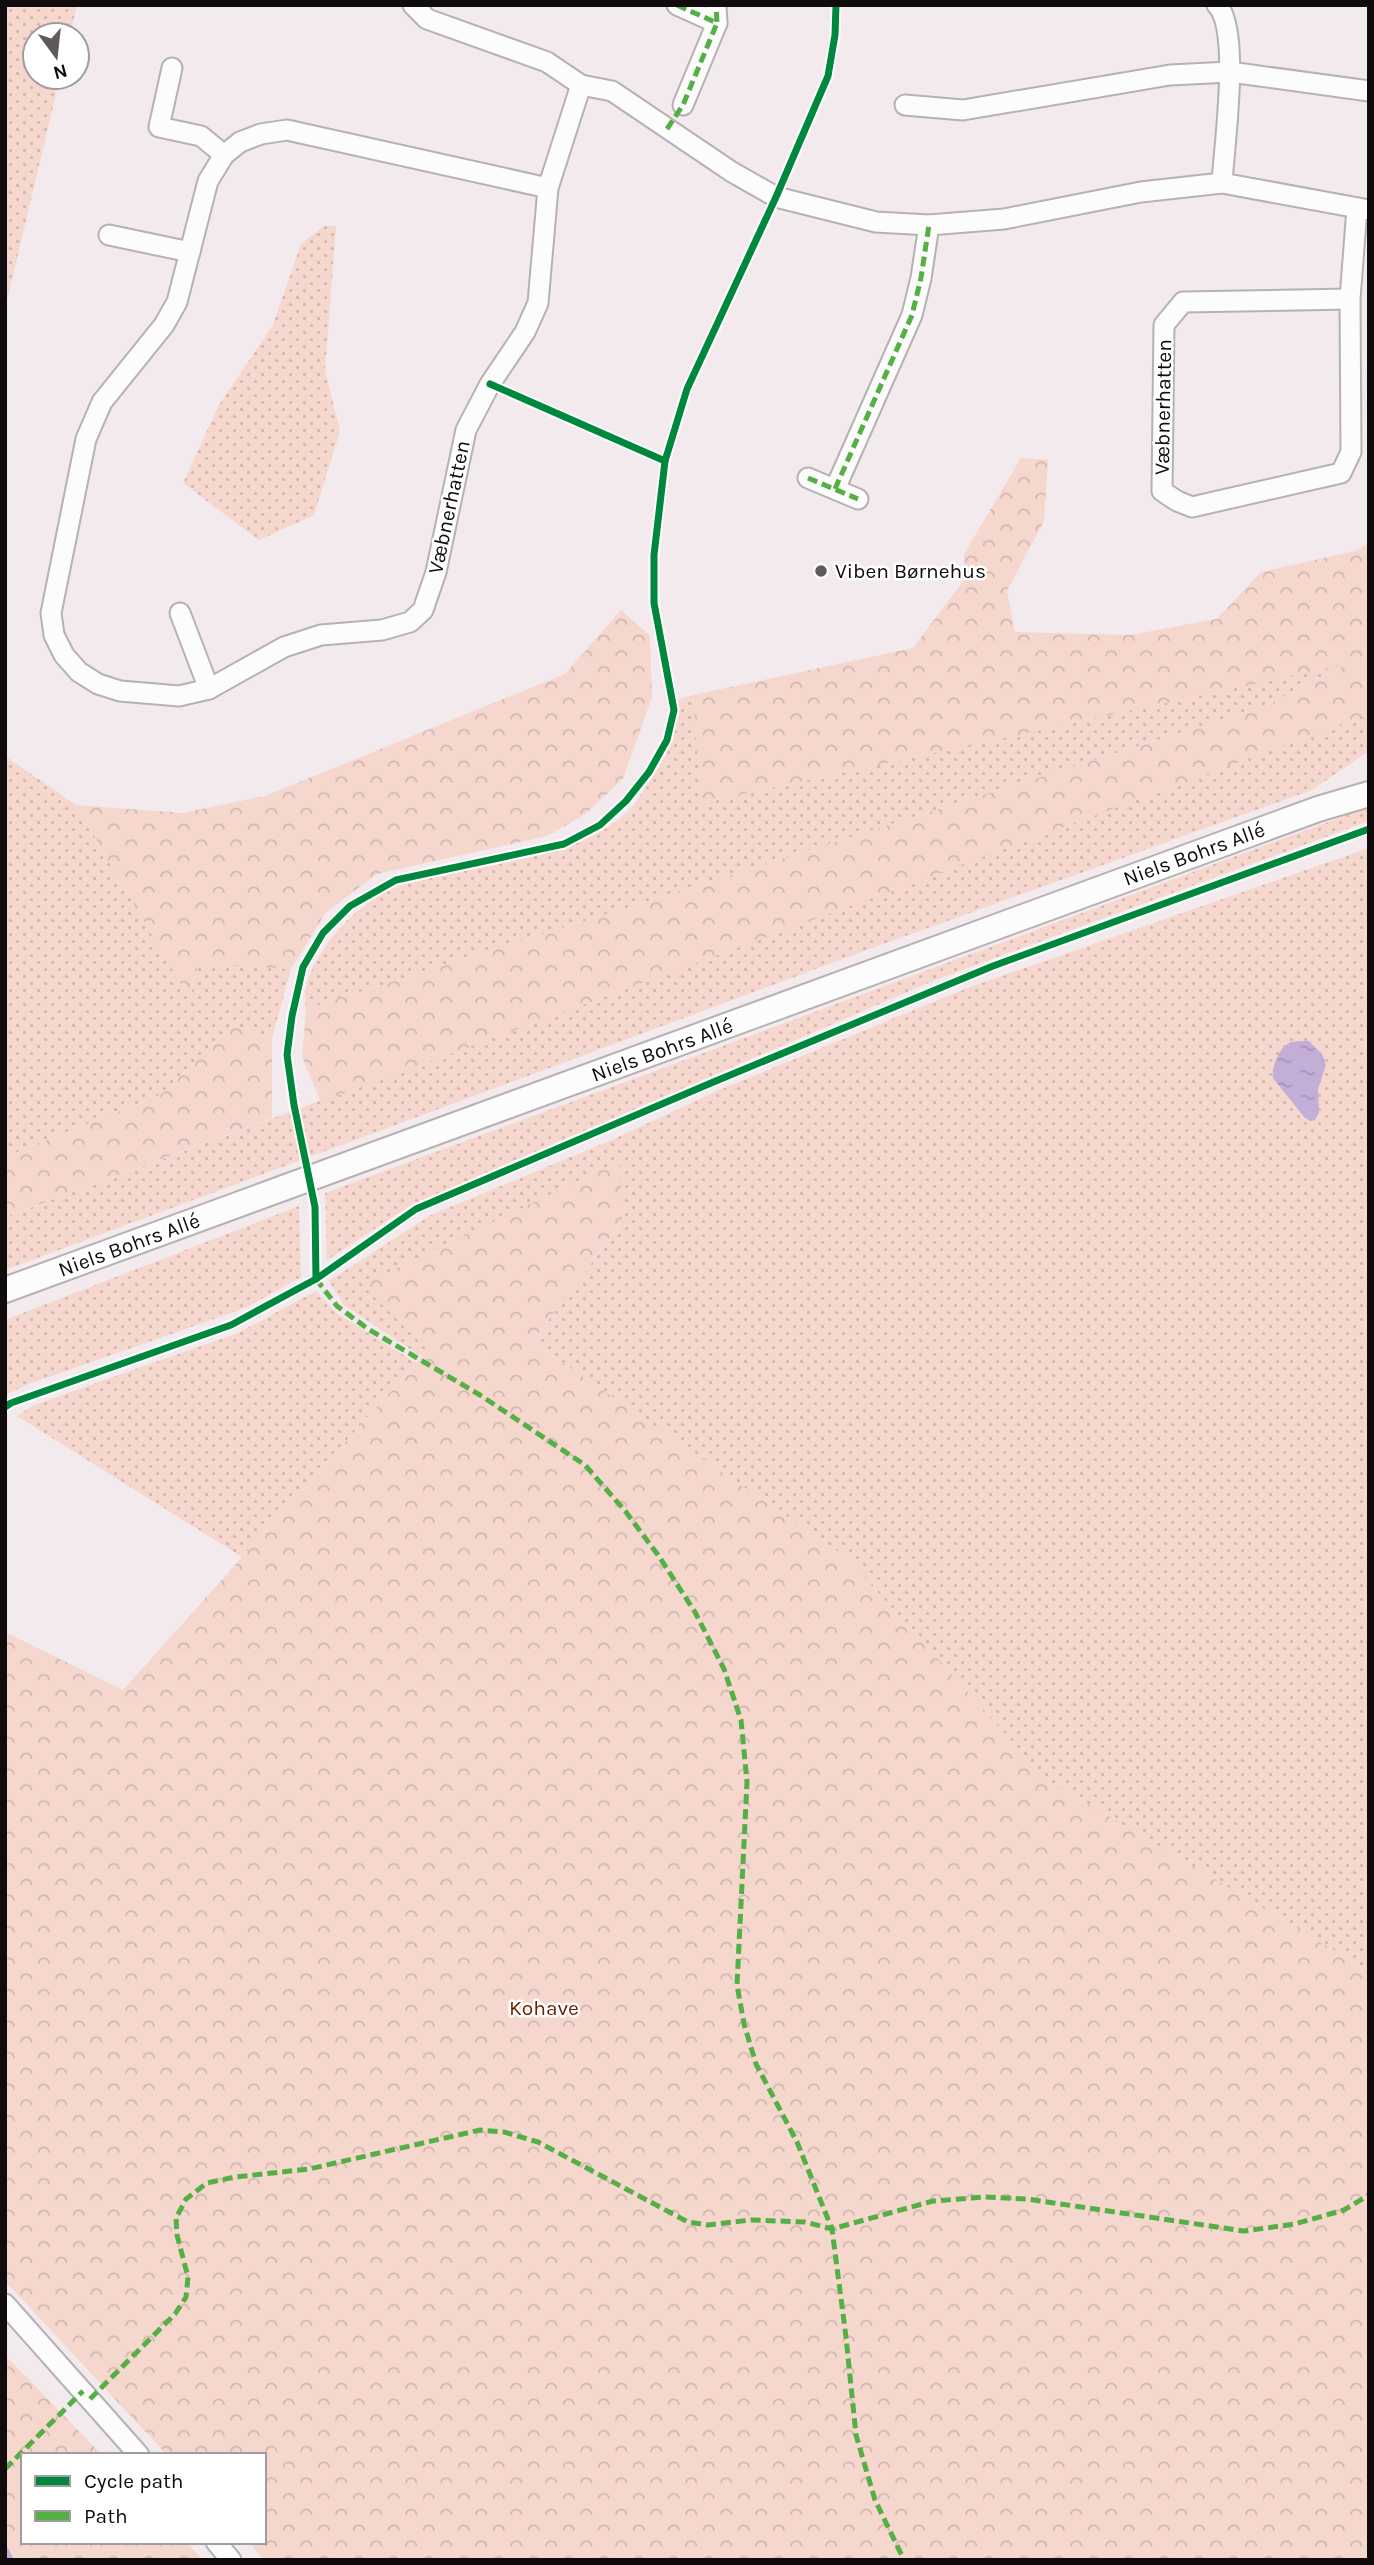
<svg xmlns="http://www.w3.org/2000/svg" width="1374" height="2565" viewBox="0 0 1374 2565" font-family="Karla,sans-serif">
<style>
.grass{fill:url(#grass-dots)}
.forest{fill:url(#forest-crowns)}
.water{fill:url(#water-ripples)}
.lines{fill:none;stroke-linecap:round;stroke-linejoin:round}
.stream{stroke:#c3aed7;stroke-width:6}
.minor-casing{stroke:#b7b1b3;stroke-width:23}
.tertiary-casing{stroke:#b7b1b3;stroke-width:28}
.minor{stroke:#fdfcfc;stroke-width:19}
.tertiary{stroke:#fdfcfc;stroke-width:24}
.quiet{stroke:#54b044;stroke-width:5;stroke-dasharray:10 5;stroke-linecap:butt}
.cycleway-casing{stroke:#fff;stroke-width:11}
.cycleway{stroke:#00873e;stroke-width:7}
.poi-dot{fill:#5f595b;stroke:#fff;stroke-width:2.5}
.labels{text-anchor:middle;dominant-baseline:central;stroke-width:5;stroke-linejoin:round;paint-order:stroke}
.street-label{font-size:21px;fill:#100b0d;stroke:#fff}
.poi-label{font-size:21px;fill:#100b0d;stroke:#fff;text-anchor:start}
.park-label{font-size:21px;fill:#6c1f00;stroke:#fff}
</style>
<defs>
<pattern id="grass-dots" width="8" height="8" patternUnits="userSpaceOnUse" patternTransform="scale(1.75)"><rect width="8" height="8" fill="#f5d7ce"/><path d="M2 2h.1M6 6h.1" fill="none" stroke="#d1b7b0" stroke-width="1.8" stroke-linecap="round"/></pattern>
<pattern id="forest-crowns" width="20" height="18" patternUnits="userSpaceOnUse" patternTransform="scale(1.75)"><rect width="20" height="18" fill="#f5d7ce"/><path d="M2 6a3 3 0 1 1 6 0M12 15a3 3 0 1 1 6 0" fill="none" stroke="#d1b7b0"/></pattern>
<pattern id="water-ripples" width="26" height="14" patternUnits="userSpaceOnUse" patternTransform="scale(1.75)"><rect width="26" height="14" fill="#c3aed7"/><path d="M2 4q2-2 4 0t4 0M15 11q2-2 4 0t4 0" fill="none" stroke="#a694b7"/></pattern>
</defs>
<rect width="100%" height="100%" fill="#f2eaec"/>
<!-- grass -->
<g class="grass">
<path d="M5,5H77L70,35H35V77H60L5,309Z"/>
<path d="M324,226H336L325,370L340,431L314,515L259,540L183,483L219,405L273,325L301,244Z"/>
<path d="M1349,663L1265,706L306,1009C301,989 312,967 323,950C341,923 369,897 400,886C471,862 582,864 634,805C639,798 644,790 649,782C670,752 676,736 679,699L693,695L702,803Z"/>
<path d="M1369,714V751L1312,790L875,947L5,1270V1217Z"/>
<path d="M5,756L76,805L190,999L198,964L291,969L272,1038L232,1025L162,1094L5,1157Z"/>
<path d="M1369,807V821L935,980L411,1205L327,1260L325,1193Z"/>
<path d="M1369,848V1971L1045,1779L846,1557L532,1342L622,1222L363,1285L429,1349L422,1357L344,1305L329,1281L431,1215L614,1139L717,1091L970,987Z"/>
<path d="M299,1206L301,1277L245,1308L26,1385L5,1395V1320Z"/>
<path d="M316,1291L335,1312L416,1363L242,1557L17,1416L34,1405L238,1333Z"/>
</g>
<!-- forest -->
<g class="forest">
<path d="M1021,458L1048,460L1044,521L1007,591L1015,632L1130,635L1217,619L1261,572L1355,551L1369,543V714L321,1102L302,1057L306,1009L1265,706L1348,664L701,803L693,695L913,648L964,580V554Z"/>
<path d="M621,610L650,636L652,697L623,779L584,815L547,836L377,874L326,912L291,969L198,964L190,1000L76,805L183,813L265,796L565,674Z"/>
<path d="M232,1025L272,1038V1118L5,1217V1157L162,1094Z"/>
<path d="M620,1161L622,1221L532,1342L846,1557L1046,1779L1369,1971V2560H264L248,2542H264V2455H167L5,2281V1632L123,1690L428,1350L362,1285Z"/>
<path d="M5,2355L102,2455H23V2542H186L203,2560H5Z"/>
</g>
<!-- water -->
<path class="water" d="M1309,1041L1322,1054L1326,1065L1318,1089L1319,1112L1315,1120L1310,1121L1304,1117L1273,1078C1271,1067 1280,1046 1291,1042C1296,1041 1304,1041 1309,1041Z"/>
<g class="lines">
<!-- stream -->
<path class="stream" d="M5,2549L11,2560"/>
<!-- minor casing -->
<g class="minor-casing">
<g id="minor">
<path d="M413,5L427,19L547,62L581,85L612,91L732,172L776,197L876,222L929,225L1004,219L1141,192L1222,183L1369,210"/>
<path d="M677,5L717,23L716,5"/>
<path d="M1217,5C1241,30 1224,146 1222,183"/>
<path d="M172,68L159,127L201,136L224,155"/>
<path d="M683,105L717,23"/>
<path d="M905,105L963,110L1170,75L1230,72L1369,91"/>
<path d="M548,188L287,130L261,134L240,142L224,155L208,181L177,302L164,325L102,402L86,439L51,613L54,635L64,655L79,672L98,684L120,691L179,696L209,689L284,647L321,635L382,630L410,622L423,610L436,572L466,430L490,384L525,332L538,303L548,188L581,85"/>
<path d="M109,235L190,252"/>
<path d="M1350,299L1183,302L1164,325L1162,491L1177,501L1192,507L1341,473L1351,452L1350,299L1357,208"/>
<path d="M808,478L858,499"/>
<path d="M835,489L912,315L921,278L929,225"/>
<path d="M180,613L209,689"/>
<path d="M5,2304L139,2455"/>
<path d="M216,2542L231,2560"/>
</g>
</g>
<!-- tertiary casing -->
<g class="tertiary-casing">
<path id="tertiary" d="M5,1290L1318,809L1369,794"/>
</g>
<!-- minor -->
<use href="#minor" class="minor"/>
<!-- tertiary -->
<use href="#tertiary" class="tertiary"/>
<!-- quiet -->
<g class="quiet">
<path d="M677,5L717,23L716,5"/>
<path d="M667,129L683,105L717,23"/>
<path d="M808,478L858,499"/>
<path d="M835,489L912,315L921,278L929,225"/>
<path d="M316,1279L337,1306L368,1329L480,1395L585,1465L626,1512L658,1555L695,1612L724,1669L741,1720L747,1782L737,1985L744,2024L756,2064L797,2142L832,2229L846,2337L856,2435L875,2500L904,2560"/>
<path d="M90,2399L175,2314L186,2297L188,2277L177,2235L176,2218L186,2199L207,2183L235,2177L309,2169L480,2130L504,2132L538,2142L688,2222L708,2225L751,2220L805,2222L832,2229L933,2201L985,2197L1027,2199L1244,2231L1295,2224L1344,2210L1369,2195"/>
<path d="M5,2469L83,2391"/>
</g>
<!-- cycleway casing -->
<g class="cycleway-casing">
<g id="cycleway">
<path d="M490,384L665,461"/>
<path d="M316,1279L315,1207L294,1105L287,1055L292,1016L303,967L323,933L350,906L396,880L564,844L600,825L626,801L649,772L667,740L674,710L654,603V555L665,461L687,389L776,197L828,76L835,35L836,5"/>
<path d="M5,1407L11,1403L231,1325L316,1279L416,1209L711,1083L993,966L1369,829"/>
</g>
</g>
<!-- cycleway -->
<use href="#cycleway" class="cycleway"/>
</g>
<!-- markers -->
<circle class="poi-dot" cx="821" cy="571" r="7"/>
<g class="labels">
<!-- street labels -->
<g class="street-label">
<text transform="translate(1163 407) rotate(-89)">Væbnerhatten</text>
<text transform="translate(449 507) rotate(-78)">Væbnerhatten</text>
<text transform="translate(1194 854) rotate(-20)">Niels Bohrs Allé</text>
<text transform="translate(662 1050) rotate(-20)">Niels Bohrs Allé</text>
<text transform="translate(129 1245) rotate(-20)">Niels Bohrs Allé</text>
</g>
<!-- poi labels -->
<g class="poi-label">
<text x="835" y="571">Viben Børnehus</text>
</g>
<!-- park labels -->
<g class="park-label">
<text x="544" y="2008">Kohave</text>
</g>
</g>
<!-- border -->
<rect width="1374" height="2565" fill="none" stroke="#100b0d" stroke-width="14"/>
<!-- legend -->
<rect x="21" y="2453" width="245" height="91" fill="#ffffff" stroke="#9f9d9e" stroke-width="2"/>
<rect x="35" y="2476" width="35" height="10" fill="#00873e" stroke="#9f9d9e" stroke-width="2"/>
<text x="84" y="2488" font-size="21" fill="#100b0d">Cycle path</text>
<rect x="35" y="2511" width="35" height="10" fill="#54b044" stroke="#9f9d9e" stroke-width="2"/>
<text x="84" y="2523" font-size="21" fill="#100b0d">Path</text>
<!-- north arrow -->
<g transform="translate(56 56) rotate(165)"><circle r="33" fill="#ffffff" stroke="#9f9d9e" stroke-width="2"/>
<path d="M0-5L12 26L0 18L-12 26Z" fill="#5f595b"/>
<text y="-10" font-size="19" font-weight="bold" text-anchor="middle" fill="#100b0d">N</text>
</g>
</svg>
